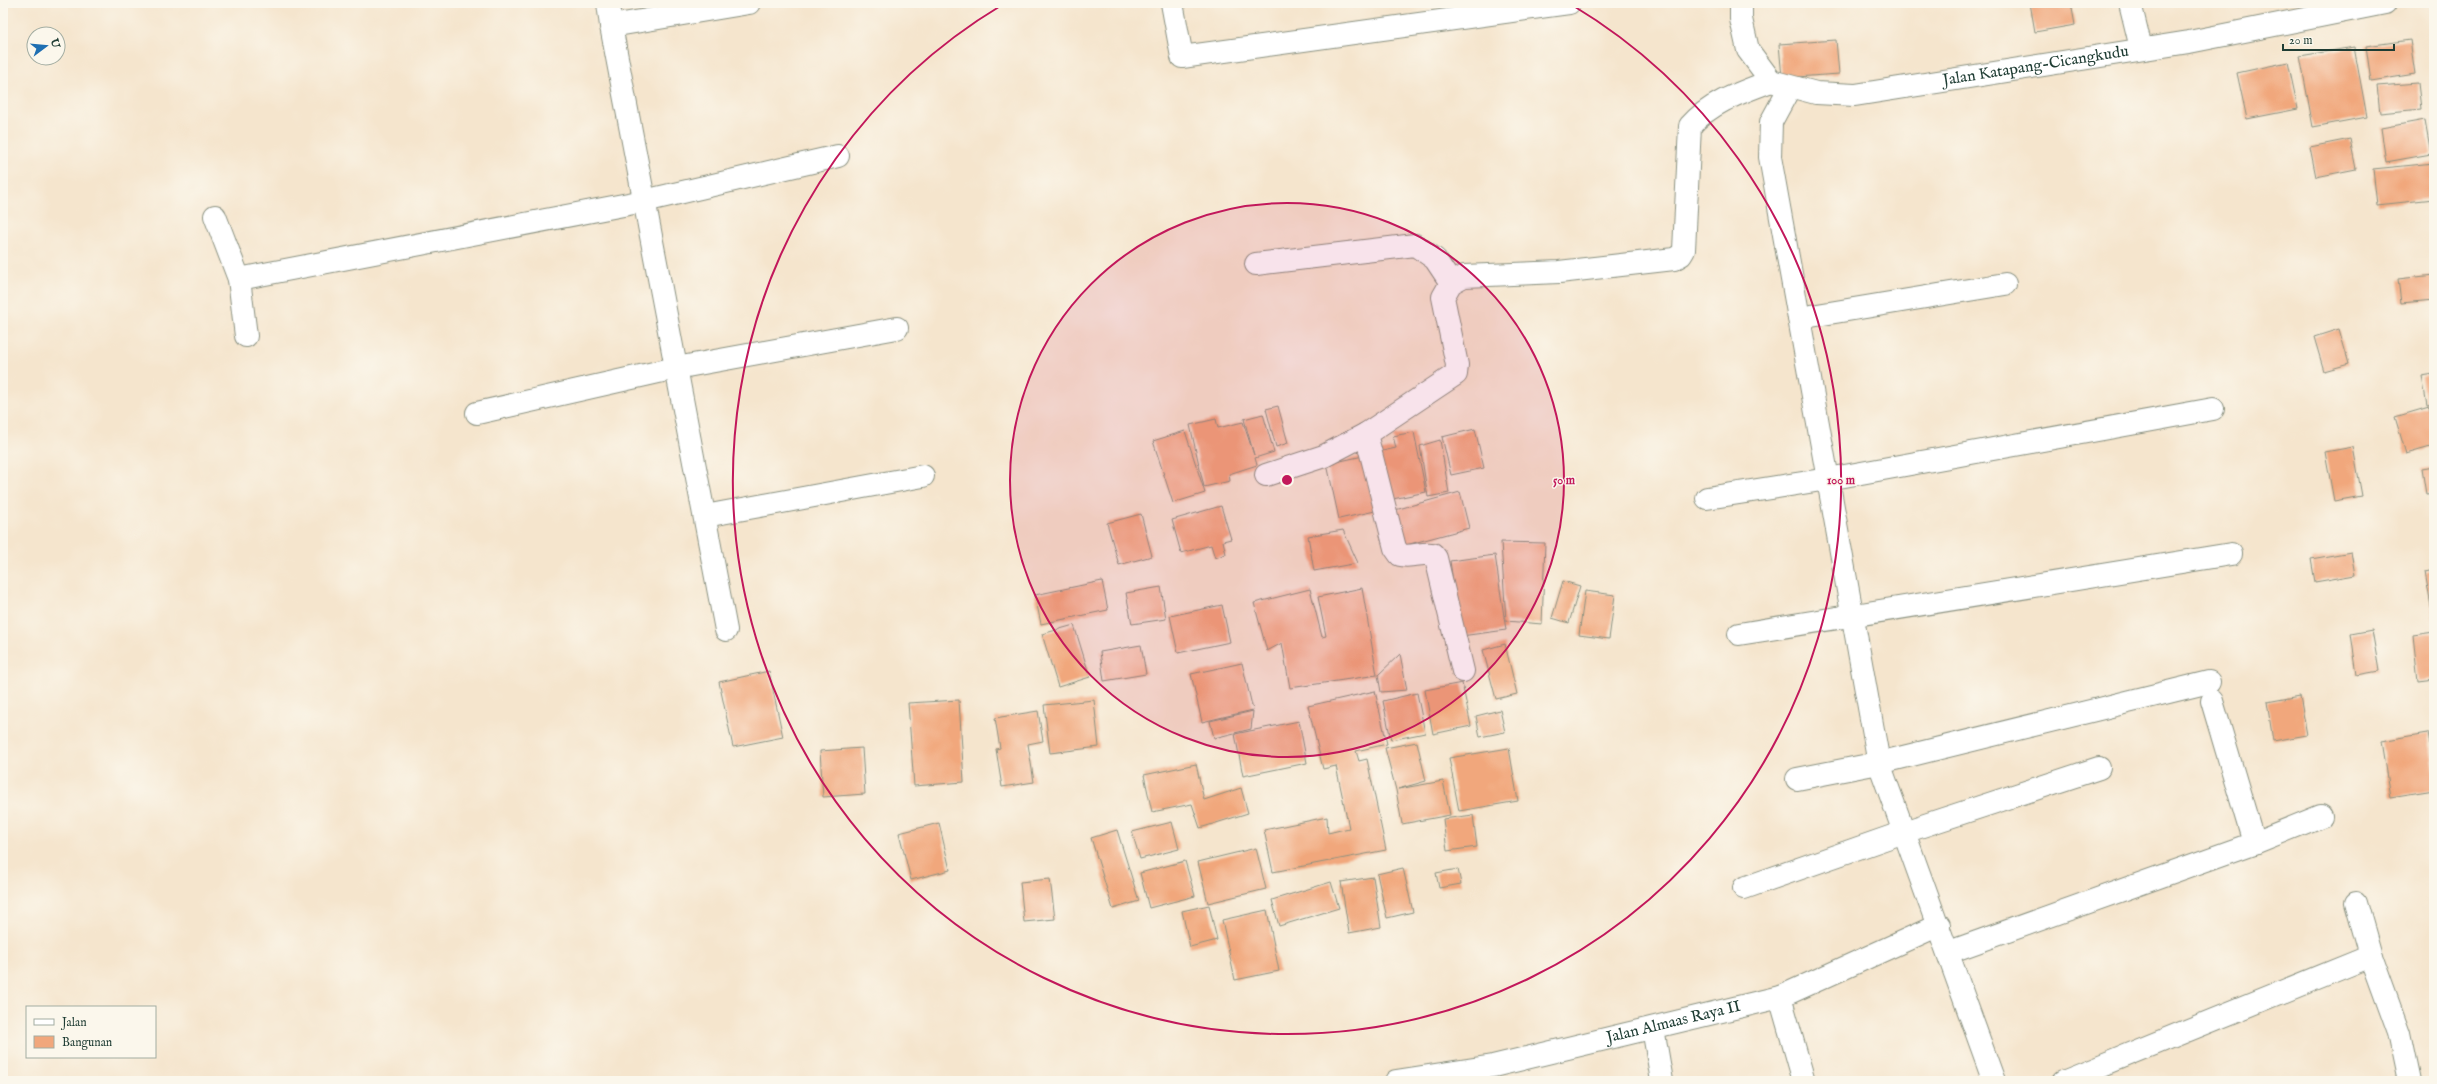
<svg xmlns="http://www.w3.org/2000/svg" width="2437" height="1084" viewBox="0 0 2437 1084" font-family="'IM FELL English',serif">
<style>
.building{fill:#f1a77c}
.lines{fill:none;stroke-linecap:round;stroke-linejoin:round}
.minor-casing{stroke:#8a9180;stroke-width:24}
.minor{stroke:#fff;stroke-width:22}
.ring{fill:none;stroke:#c2185b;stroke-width:2}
.labels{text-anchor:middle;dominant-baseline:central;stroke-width:3;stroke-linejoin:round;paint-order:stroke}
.street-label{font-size:16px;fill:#1f3d34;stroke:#fbf7ec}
.centre{fill:#c2185b;stroke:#fbf7ec;stroke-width:2}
.ring-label{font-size:12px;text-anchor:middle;font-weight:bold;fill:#c2185b;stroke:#fbf7ec;stroke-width:3;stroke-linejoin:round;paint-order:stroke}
</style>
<rect width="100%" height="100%" fill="#fbf7ec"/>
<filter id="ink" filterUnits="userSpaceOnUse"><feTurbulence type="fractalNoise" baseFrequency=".025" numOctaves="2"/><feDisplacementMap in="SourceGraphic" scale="8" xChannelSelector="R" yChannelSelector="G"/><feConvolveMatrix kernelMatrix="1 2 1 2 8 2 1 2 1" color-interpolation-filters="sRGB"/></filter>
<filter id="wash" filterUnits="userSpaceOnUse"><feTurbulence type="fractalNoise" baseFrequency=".012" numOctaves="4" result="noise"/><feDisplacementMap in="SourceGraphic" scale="16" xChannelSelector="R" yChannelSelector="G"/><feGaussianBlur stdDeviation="0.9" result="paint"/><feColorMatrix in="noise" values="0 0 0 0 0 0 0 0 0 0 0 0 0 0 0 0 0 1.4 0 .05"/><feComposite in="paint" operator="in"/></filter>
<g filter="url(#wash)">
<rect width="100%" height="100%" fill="#f5e5cd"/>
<g id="blocks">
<!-- building -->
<g class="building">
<path d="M2030,3H2071L2075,25L2035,32Z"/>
<path d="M1836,40L1839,74L1782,78L1779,44Z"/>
<path d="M2410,40L2415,74L2371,81L2366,46Z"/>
<path d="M2354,47L2367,117L2313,127L2300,56Z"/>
<path d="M2288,62L2298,109L2247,119L2237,73Z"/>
<path d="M2418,83L2421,109L2380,113L2377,86Z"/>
<path d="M2425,120L2431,154L2386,162L2381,128Z"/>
<path d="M2350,139L2356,169L2316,177L2310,147Z"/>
<path d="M2434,163V199L2377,205L2373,169Z"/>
<path d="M2434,275V300L2401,303L2398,279Z"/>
<path d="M2339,329L2349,364L2324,371L2314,337Z"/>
<path d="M2434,374V405L2427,406L2422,376Z"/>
<path d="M1278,406L1288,443L1276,447L1266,409Z"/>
<path d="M2429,407L2434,424V446L2406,454L2395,417Z"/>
<path d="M1263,414L1274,452L1255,458L1257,465L1229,474L1230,481L1204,487L1190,425L1216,419L1218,428L1243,422L1254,455L1244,419Z"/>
<path d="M1475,429L1484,468L1451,475L1442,437Z"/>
<path d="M1185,431L1205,493L1173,503L1153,441Z"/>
<path d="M1414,432L1426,492L1388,500L1378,452L1396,448L1393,436Z"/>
<path d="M1440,440L1449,493L1428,497L1420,446Z"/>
<path d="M2353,447L2362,496L2334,501L2325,452Z"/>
<path d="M1363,456L1375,511L1339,519L1327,464Z"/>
<path d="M2434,467V493L2426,494L2422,469Z"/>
<path d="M1460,492L1469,528L1406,545L1395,510Z"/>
<path d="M1221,506L1231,539L1223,541L1226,554L1215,558L1211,545L1181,553L1172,520Z"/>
<path d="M1141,514L1152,556L1119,565L1107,523Z"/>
<path d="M1343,530L1358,563L1314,571L1308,536Z"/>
<path d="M1501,542L1545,543L1542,624L1506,621Z"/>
<path d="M2351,552L2355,575L2315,582L2311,559Z"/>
<path d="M1495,555L1506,630L1461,636L1450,561Z"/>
<path d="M2434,570V618H2433L2425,572Z"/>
<path d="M1102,581L1108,610L1041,624L1035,595Z"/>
<path d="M1563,581L1580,586L1569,623L1552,618Z"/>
<path d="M1161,587L1166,619L1132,624L1126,593Z"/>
<path d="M1362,588L1377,675L1290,688L1282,643L1267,651L1254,603L1310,589L1322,637L1326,636L1318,597Z"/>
<path d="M1585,591L1615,595L1609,639L1579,635Z"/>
<path d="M1222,605L1230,642L1178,653L1170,616Z"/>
<path d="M1074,625L1090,677L1058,687L1042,634Z"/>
<path d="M2372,630L2379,671L2357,675L2351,634Z"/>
<path d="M2434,632V679L2418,681L2413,635Z"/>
<path d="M1505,644L1517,694L1496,699L1483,650Z"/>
<path d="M1141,645L1146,674L1104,681L1100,652Z"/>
<path d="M1400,654L1407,690L1381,692L1378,675Z"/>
<path d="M1242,663L1253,710L1202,722L1191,674Z"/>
<path d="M769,671L783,737L733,747L719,682Z"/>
<path d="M1462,683L1471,726L1433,734L1425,690Z"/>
<path d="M1375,691L1387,744L1356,751L1359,761L1367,759L1386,850L1273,872L1264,830L1327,817L1328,833L1349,828L1336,766L1323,769L1308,706Z"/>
<path d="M1417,693L1425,733L1391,740L1383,701Z"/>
<path d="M2300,696L2307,735L2273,741L2267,702Z"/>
<path d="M959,700L964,782L914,786L908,703Z"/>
<path d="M1094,700L1099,747L1050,753L1044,705Z"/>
<path d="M1500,710L1505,732L1480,737L1476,716Z"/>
<path d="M1038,711L1043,741L1028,744L1034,782L1002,787L996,749L1000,748L995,718Z"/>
<path d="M1253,711L1251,729L1214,738L1210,721Z"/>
<path d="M1299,721L1307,763L1243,776L1235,734Z"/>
<path d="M2428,733L2434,769V790L2390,797L2381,741Z"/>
<path d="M1417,742L1426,781L1398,789L1443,781L1450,815L1402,824L1396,790L1385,748Z"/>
<path d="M862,748L865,794L823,797L820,751Z"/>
<path d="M1509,748L1518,801L1459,811L1449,758Z"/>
<path d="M1196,764L1204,800L1241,788L1248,813L1200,828L1192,804L1152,812L1144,775Z"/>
<path d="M1473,815L1477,847L1447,851L1443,819Z"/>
<path d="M1172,822L1179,849L1140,859L1132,832Z"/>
<path d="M939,823L950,870L911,880L899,833Z"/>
<path d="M1117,830L1139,901L1113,909L1091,838Z"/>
<path d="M1256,848L1266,889L1208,903L1198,862Z"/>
<path d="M1185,861L1195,896L1149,908L1140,873Z"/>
<path d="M1403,868L1413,912L1387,918L1377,874Z"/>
<path d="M1458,869L1461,884L1439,888L1436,873Z"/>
<path d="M1373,877L1381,927L1349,933L1341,882Z"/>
<path d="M1050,879L1055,919L1024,922L1020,882Z"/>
<path d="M1331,882L1339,908L1279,926L1272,900Z"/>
<path d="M1209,905L1217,940L1190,947L1182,911Z"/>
<path d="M1267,910L1279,971L1235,980L1222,920Z"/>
</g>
</g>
</g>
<g filter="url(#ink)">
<use href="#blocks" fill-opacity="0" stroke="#8a9180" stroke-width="1"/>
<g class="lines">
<!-- minor casing -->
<g class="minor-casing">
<g id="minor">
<path d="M608,3L611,26L726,630"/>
<path d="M1172,3L1182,57L1569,3"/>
<path id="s1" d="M1741,3V19L1748,50L1771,81L1816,93L1855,95L2189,42L2385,3"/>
<path d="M2130,3L2141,48"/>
<path d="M611,26L749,3"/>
<path d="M1790,87L1771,122L1770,157L1879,763L1994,1081"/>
<path d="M215,216L239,279L246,336"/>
<path d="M1256,264L1415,245L1435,259L1451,283"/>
<path d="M239,279L644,201L838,156"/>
<path d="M1799,318L2005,284"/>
<path d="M477,413L676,368L897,328"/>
<path d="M1366,434L1395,548L1400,555C1411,558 1422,552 1433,554L1436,558L1463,671"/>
<path d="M1266,475L1324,456L1366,434L1456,374L1457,365L1443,297L1451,283L1464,276L1559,272L1674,259L1681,255L1684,250L1690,126C1711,102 1742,92 1771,81"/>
<path d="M1707,498L1828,479L2213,409"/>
<path d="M705,516L923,476"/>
<path d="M1739,634L2231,554"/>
<path d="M2212,701L2254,843"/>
<path d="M1797,779L1879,763L2209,682"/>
<path d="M1744,888L1904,832L2099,768"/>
<path d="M1949,952L2254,843L2321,816"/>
<path d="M2371,956L2399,1033L2409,1081"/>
<path d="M1780,997L1804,1081"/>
<path d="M1653,1028L1662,1081"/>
<path id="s2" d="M1396,1081L1493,1066L1780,997L1939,925"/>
<path d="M2063,1081L2371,956L2356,903"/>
</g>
</g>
<!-- minor -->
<use href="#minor" class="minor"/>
</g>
</g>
<!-- distance rings -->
<circle cx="1287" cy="480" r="277" fill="#c2185b" fill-opacity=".12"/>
<g class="ring">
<circle cx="1287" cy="480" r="277"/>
<path d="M1572 5A554 554 0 1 1 1002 5"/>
</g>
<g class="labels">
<!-- street labels -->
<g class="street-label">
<text stroke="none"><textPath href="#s1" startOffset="355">Jalan Katapang-Cicangkudu</textPath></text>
<text stroke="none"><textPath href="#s2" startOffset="284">Jalan Almaas Raya II</textPath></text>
</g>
</g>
<circle cx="1287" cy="480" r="6" class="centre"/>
<g class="ring-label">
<text x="1564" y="484">50 m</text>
<text x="1841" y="484">100 m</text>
</g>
<!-- margin -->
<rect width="2437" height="1084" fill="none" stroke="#fbf7ec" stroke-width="16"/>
<!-- legend -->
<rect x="26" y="1006" width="130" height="52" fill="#fbf7ec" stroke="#a3ada2"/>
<rect x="34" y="1019" width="20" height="6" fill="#ffffff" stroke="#a3ada2"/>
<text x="62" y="1026" font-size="12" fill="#1f3d34">Jalan</text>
<rect x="34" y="1036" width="20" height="12" fill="#f1a77c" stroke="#a3ada2"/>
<text x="62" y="1046" font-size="12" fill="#1f3d34">Bangunan</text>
<!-- north arrow -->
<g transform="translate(46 46) rotate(74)"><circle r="19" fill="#fbf7ec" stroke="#a3ada2"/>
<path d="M0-3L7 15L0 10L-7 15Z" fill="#1f6fb2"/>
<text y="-6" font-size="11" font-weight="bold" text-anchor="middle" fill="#1f3d34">U</text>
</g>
<!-- scale -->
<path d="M2283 44v6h111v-6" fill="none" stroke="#1f3d34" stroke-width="2"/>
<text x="2289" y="44" font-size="12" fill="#1f3d34" stroke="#fbf7ec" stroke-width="3" paint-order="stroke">20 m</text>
</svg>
